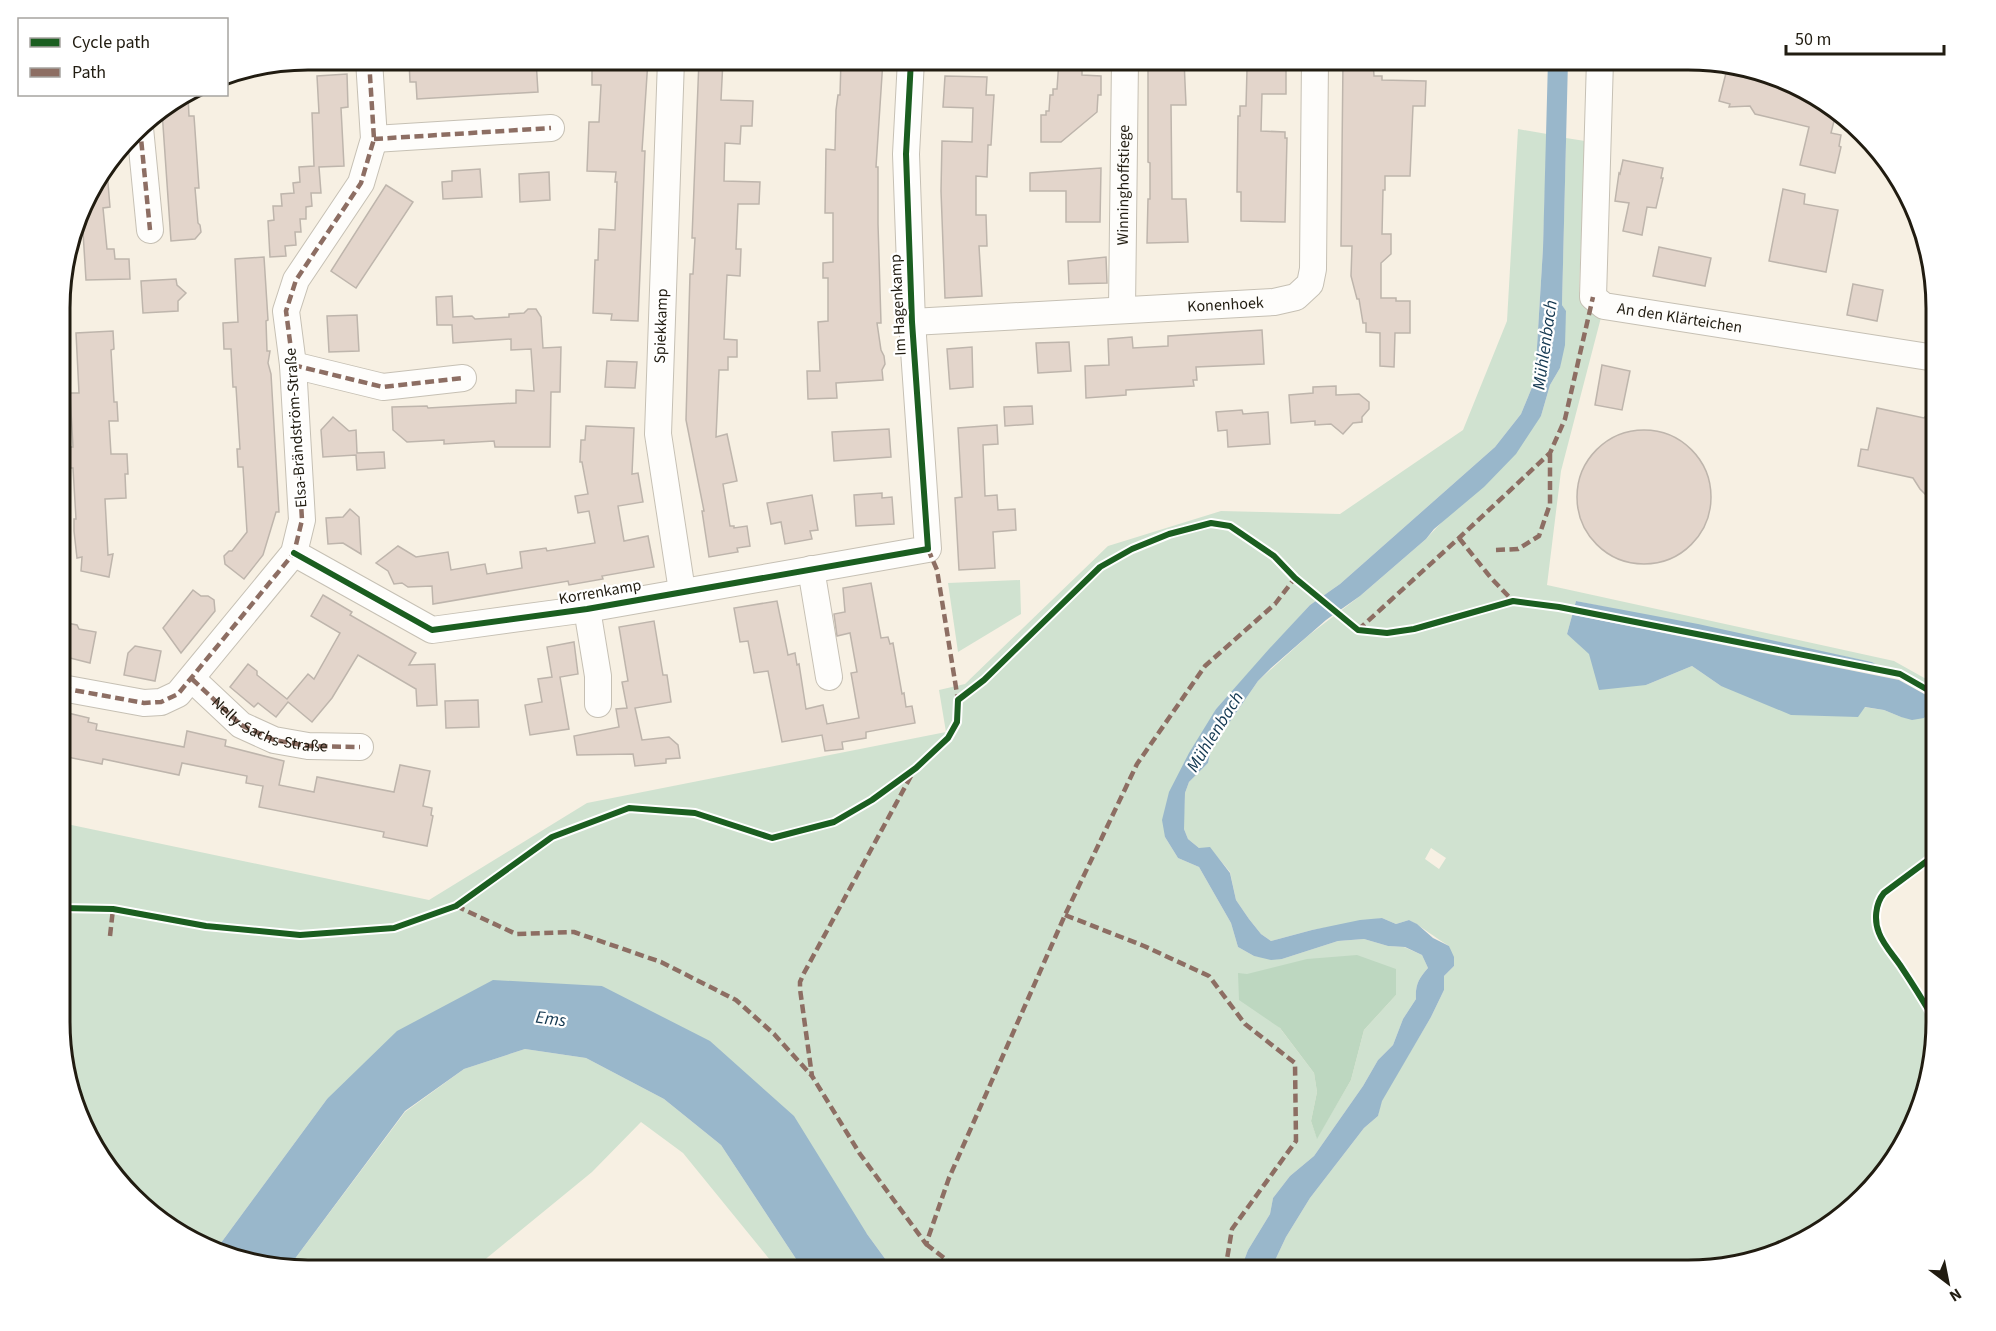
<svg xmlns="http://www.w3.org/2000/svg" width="1996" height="1331" viewBox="0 0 1996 1331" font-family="'Source Sans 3',sans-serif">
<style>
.green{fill:#d0e2d0;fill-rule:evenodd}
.forest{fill:#bdd7c0}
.water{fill:#99b7cb}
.pier{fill:#f7f0e3}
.building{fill:#e3d5cb;stroke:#beb5ac;stroke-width:1.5}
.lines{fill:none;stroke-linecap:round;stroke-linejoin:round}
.minor-casing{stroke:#c6c0b4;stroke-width:28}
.minor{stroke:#fefdfb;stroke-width:26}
.quiet{stroke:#8d6e63;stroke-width:4.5;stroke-dasharray:9 4.5;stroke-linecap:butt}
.cycleway-casing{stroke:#fff;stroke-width:10}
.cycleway{stroke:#1b5e20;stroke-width:6}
.labels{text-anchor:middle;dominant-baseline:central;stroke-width:4.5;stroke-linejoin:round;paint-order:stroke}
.street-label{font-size:16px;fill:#211c11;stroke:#fff}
.water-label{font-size:18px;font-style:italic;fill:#123750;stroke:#fff}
.rim{fill:none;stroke:#211c11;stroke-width:3}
</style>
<rect width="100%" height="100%" fill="#f7f0e3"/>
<!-- green -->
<g class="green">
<path d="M1518,129L1547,134L1543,248L1535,380L1521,414L1495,447L1340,584L1310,605L1216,709L1165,837L1178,858L1199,867L1231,923L1238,947L1254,956L1282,959L1338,941L1364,939L1388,946L1404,947L1422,955L1428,968C1419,978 1415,985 1416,999L1403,1019L1393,1045L1378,1060L1363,1086L1314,1156L1290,1176L1273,1198L1270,1214L1248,1250L1240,1271H894L867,1234L602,986L327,1099L215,1251L170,1229L93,1147L62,1055V823L429,900L587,803L946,732L939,690L965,684L1108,546L1221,511L1340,514L1463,430L1507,321ZM1239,974L1396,995L1364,1030L1351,1080L1317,1138L1311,1121L1317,1092L1314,1073Z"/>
<path d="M1566,138L1585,141L1579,292L1593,297L1604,306L1561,471L1547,585L1894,661L1935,684V700L1872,662L1576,601L1567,634L1646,685L1692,666L1721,686L1884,710L1901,717L1924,718L1935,708V852L1879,894L1872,917L1878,937L1919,997L1935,1025V1038L1923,1102L1894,1161L1811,1238L1703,1270L1270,1271L1286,1237L1310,1198L1364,1128L1378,1116L1381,1101L1431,1017L1444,990V976L1454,966L1449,946C1435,938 1423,927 1409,920L1396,924L1382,918L1312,930L1271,941L1261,934L1249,919L1236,900L1230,872L1210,848H1199L1188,839L1184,829V813L1185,793L1189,782L1208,763L1211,749L1258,681L1309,635L1360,596L1426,539L1541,416L1550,385L1560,368L1566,312L1562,305ZM1431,848L1446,858L1439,869L1425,859Z"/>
<path d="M1020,580L1021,614L958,652L948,583Z"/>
<path d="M525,1049L586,1058L664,1099L721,1145L804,1271H779L683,1153L641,1122L592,1172L471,1271H308L288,1268L405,1112L464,1069Z"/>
</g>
<!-- forest -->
<path class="forest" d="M1357,955L1396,969V995L1364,1030L1351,1080L1317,1139L1311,1121L1317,1092L1314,1073L1280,1028L1239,1000L1238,973L1247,974L1307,959Z"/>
<!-- water -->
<g class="water">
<path d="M1548,60H1568L1562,305L1566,311L1565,345L1560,368L1550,385L1541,416L1516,454L1484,487L1434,529L1426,539L1360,596L1326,620L1271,668L1258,681L1211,749L1208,763L1189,782L1185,793L1184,829L1188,839L1199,848L1210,847L1230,873L1236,900L1249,919L1261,934L1271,941L1312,930L1360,920L1382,918L1396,924L1409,920L1417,924L1433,938L1449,946L1454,957V966L1444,976V990L1431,1017L1382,1101L1378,1116L1364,1128L1310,1198L1286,1237L1270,1271H1240L1248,1250L1270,1214L1273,1198L1290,1176L1314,1156L1363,1086L1378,1060L1393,1045L1403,1019L1416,999C1415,985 1419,978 1428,968L1422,955L1405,947L1388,946L1364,939L1338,941L1282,959L1271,960L1254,956L1238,947L1231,923L1199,867L1178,858L1165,837L1162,820L1169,792L1189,753L1216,709L1269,649L1310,605L1340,584L1495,447L1521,414L1535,380L1543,248Z"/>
<circle cx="1645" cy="498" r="40"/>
<path d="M1576,601L1698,624L1872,662L1935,700V708L1924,718L1912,720L1901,717L1884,710L1865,707L1858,717L1791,715L1721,686L1692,666L1646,685L1599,690L1589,654L1567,634Z"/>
<path d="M493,980L602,986L710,1041L794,1116L867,1234L894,1271H804L721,1145L664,1099L586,1058L525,1049L464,1069L405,1111L288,1268L229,1258L215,1251L327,1099L397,1031Z"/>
</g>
<!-- pier -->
<g class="pier">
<path d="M1321,594L1343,612L1336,617L1314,599Z"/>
<path d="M1571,605L1890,669L1935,697V700L1899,680L1569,614Z"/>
</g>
<!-- building -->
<g class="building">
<path d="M409,60H536L538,92L417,99L416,82H410Z"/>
<path d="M607,60H648L642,151H645L638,321L611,320L612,314L593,313L595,260H598L599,229L615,230L617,182H615L616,172L587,171L589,122H599L601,85H592V63H607Z"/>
<path d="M699,60H723L721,100L753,101L752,126H741L740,144L725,143L724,181L760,182L759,204H738L736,249H741L740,276L727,275L724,339L737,340V357H728V370H719L716,437L727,434L737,481L723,484L730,526H734V528L747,526L750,546L737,548L738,552L709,557L702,511H704L686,420L690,274H693L695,238H692Z"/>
<path d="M841,60H883L876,167H878V224L881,323H877L881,350L884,356L885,364L882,370L883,380L836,383L837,398L808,399L807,371H820L818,322L828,321V278H823V263L833,262V213H825L826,149L835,150L836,110L838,95H840Z"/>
<path d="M1059,60H1082V75L1101,76V95H1098L1097,112L1061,142H1041V115H1046V111H1049L1050,95H1053V89H1057Z"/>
<path d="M1148,60H1184L1186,105H1171L1172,199H1186L1188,242L1147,243L1148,199H1150V163L1148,162Z"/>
<path d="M1343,61H1373L1374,76H1382V80L1426,81L1425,106H1413L1410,176H1385V190H1383L1382,234H1391V254L1381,263V298H1396V301H1410V333H1395L1394,367L1380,366V333L1366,332V323H1363L1359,299H1357L1351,276L1352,246H1341Z"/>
<path d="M1247,70H1286V94H1262L1261,131L1285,132V138H1287L1285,222L1241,221V192H1237L1238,116H1240V106H1246Z"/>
<path d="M1758,72L1767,73L1826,102L1836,113L1831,133L1841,135L1839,146L1841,147L1835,173L1800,165L1809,127L1755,114L1750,106L1729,107L1730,104L1719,101L1726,73L1756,80Z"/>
<path d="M347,74L348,107L341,108L344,166L319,167L321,193H311L312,206L306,207V219H300L301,232H295L296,245L285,246L286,256L270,257L268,221L274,220L273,206H282L281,194L294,193L293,183L300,182L299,167L314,166L312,113H319L317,76Z"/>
<path d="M945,76L987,77L986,95H994L991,145H988L987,177L976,176V215H986L987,246H979L982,296L945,298L941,191L942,141L972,142L973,108L943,107Z"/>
<path d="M188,95L189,116H194L199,188H195L198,223L200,225L201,232L195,239L171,241L162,111Z"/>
<path d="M1623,160L1663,168L1661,178H1663L1656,208L1647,207L1642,235L1623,231L1629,203L1615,201L1619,173L1620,174Z"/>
<path d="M1101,168L1100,222H1066V191H1030V173Z"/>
<path d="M480,169L482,197L443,199L442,182L452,181V171Z"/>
<path d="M107,171L110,207L103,208L107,249H114L115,259H129L130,279L86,280L83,232H75L86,198Z"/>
<path d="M549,172L550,200L520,202L519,174Z"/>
<path d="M386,185L413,202L356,288L331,271Z"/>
<path d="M1783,189L1805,194L1804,204L1838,210L1826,272L1769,261Z"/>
<path d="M1659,247L1711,258L1705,286L1653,276Z"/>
<path d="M264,257L268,320L266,321L267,351H270L268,363L271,374L279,512H276L263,555L244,579L225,564L224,556L229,551H232L247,532L243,467H238L237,449H240L236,387H233L231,349H224L223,323L238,322L235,259Z"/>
<path d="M1106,257L1107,283L1069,284L1068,261Z"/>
<path d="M176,279L177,285L186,293L178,301V311L143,313L141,281Z"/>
<path d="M1853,284L1883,290L1877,321L1847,315Z"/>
<path d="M452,296L453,317L472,316L475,319L509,317V314L524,313L528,309H536L541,317L543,348L561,347L560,392H551L550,447H495L494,441L444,444V440L407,442L393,430L392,407L427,406L428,408L516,403V390L534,391L531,349L511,350V339L453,343L452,325H437L436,297Z"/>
<path d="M357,315L359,351L329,352L327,316Z"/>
<path d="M1262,330L1264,364L1196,367L1197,380H1193L1194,386L1126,390V395L1086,398L1085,366L1109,365L1108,339L1132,337L1133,348L1168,346V336Z"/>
<path d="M113,331L114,349L111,350L114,402H117L118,421H109L111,454H127L128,474H125L126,498L105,499L108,555L113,554L109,577L81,571L82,557L77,558L74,531V519H76L73,468H70L69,447H73L70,393H79L76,333Z"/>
<path d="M1069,342L1071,371L1038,373L1036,343Z"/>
<path d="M972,347L973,387L950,389L947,349Z"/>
<path d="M607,361L637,362L635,388L605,387Z"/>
<path d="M1602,365L1630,371L1622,410L1595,405Z"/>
<path d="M1336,386V395L1359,394L1369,402V409L1362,417V422L1353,423L1343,434L1331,424L1315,425V421L1291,423L1289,395L1313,393V387Z"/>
<path d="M1032,406L1033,424L1005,426L1004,407Z"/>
<path d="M1935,406V504L1920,489L1913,478L1858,466L1861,449L1868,450L1877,408L1924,418Z"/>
<path d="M1242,410L1243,414L1268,412L1270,444L1228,447L1227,430L1218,431L1216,412Z"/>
<path d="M333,417L349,431L356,430L357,453L384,452L385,468L357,470L356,455L323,457L321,430Z"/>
<path d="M997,425L998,444L983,445L985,496L997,495L998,510L1015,509L1016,530L993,532L995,568L959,570L955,498L962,497L958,428Z"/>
<path d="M586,426L634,428L632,474L638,473L643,502L618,506L624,541L648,536L654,567L602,576L603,579L569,585L568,581L433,604L432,586L408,587L402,583L394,584L388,571L376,563L398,546L416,557L448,552L451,570L485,564L487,574L522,568L520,552L546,548L547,551L595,543L589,511L578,513L575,496L588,494L582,462H580L581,440H585Z"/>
<path d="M889,429L891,457L834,461L832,432Z"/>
<circle cx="1644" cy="497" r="67"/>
<path d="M882,493V498L892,497L894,524L856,526L854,495Z"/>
<path d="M812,495L818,530L810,531L812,539L785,544L781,522L771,524L767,503Z"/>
<path d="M350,509L359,517L361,554L343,543L328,544L326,518L343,517Z"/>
<path d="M871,583L881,638L888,637L890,644L893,643L902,694L904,693L906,707L912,706L915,723L866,732V738L842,742L843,749L825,751L822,735L782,742L768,671L754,673L748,641L740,642L734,608L777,601L788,655L795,653L797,665L799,664L806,709L823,705L827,724L859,718L851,673L857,672L850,633L837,636L834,614L845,612L843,588Z"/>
<path d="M193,590L201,596H208L214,600L215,611L181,653L163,628Z"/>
<path d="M323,595L352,612L350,615L416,653L409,665L435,664L437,705L417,706L416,689L358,655L332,698L312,722L288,702L276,717L258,703L254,707L230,687L248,664L257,671V675L287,699L308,674L314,679L340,633L311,616Z"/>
<path d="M654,621L663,675H667L671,702L635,708L642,740L669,737L678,745L680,758L666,759V763L635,766L633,754L577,755L574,736L619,727L616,709L627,708L622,682L628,681L619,627Z"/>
<path d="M62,622L77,625L79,629L96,632L90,663L62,656Z"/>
<path d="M574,642L578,674L560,677L569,729L530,735L525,705L542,702L538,679L552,677L547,647Z"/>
<path d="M135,646L161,651L155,681L124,675L128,653Z"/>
<path d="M478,700L479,727L446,728L445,701Z"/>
<path d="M64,712L89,718L88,722L97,724L96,730L184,747L187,731L226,740L225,746L284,761L279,785L314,792L317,777L394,792L400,765L430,771L423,806L432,808L431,815L433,816L427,846L383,837L384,832L259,807L263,786L246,783L247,776L182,763L179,775L103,759L102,764L62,756V725Z"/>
</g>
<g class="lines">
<!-- minor casing -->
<g class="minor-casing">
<g id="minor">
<path d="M671,60L658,434L682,591"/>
<path id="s1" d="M1600,60L1593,297L1604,306L1935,358"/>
<path d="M140,128L150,230"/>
<path d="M374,139L551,128"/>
<path id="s2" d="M1122,309L1125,60"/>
<path id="s3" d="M912,322L1274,302L1296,297L1310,284L1313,269L1315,60"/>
<path d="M293,365L383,387L463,378"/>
<path d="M294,553L432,630L587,609L928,549L912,322L906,154L911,60"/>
<path d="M811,569L829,677"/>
<path d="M587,609L598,676V704"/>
<path id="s4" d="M192,679L241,725L274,740L308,746L360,747"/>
<path d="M62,688L144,703L161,702L178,694L294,553L302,520L293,365L286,311L296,280L361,183L374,139L369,60"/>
</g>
</g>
<!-- minor -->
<use href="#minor" class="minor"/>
<!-- quiet -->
<g class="quiet">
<path d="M140,128L150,230"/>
<path d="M374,139L551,128"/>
<path d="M293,365L383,387L463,378"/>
<path d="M1459,538L1491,578L1513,601"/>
<path d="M928,549L937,570L958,700"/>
<path d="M1496,550L1518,549L1539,536L1550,504V453"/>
<path d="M1358,630L1459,538L1550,453L1565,419L1593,297"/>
<path d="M192,679L241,725L274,740L308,746L360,747"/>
<path d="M62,688L144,703L161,702L178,694L294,553L302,520L293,365L286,311L296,280L361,183L374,139L369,60"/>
<path d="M911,776L804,973L800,982V989L812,1076L860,1154L926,1244L949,1178L1065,915L1137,764L1205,666L1275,604L1295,578"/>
<path d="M456,906L516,934L574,932L661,962L736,1000L774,1034L812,1076"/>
<path d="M1065,915L1144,946L1209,976L1245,1024L1295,1063L1296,1141L1232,1229L1225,1271"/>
<path d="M110,936L113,909"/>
<path d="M926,1244L961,1271"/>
</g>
<!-- cycleway casing -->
<g class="cycleway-casing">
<g id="cycleway">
<path d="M294,553L432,630L587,609L928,549L912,322L906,154L911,60"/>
<path d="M1935,855L1884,893C1875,904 1874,921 1879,933C1883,944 1893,955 1900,965C1912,983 1924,1002 1935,1021"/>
<path d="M62,908L113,909L206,926L300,935L394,928L456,906L552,837L629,808L695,813L772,838L834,822L872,800L916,768L948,738L957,722L958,700L984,680L1100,567L1132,549L1169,534L1211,523L1230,526L1274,556L1295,578L1358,630L1387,633L1414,629L1513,601L1559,607L1900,674L1935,694"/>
</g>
</g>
<!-- cycleway -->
<use href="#cycleway" class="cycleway"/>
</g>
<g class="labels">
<!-- street labels -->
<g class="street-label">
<text stroke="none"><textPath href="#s2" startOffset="124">Winninghoffstiege</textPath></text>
<text stroke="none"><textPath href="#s3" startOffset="314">Konenhoek</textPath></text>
<text transform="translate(898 305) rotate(-93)">Im Hagenkamp</text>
<text stroke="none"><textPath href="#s1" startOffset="328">An den Klärteichen</textPath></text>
<text transform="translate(661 326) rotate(-88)">Spiekkamp</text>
<text transform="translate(296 428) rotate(-94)">Elsa-Brändström-Straße</text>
<text transform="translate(600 592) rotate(-10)">Korrenkamp</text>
<text stroke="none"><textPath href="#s4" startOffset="94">Nelly-Sachs-Straße</textPath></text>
</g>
<!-- water labels -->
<g class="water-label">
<text transform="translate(1545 345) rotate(-82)">Mühlenbach</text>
<text transform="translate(1215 732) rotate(-58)">Mühlenbach</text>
<text transform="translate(551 1019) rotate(7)">Ems</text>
</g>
</g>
<!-- crop -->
<path d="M0 0H1996V1331H0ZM308 70H1688A238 238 0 0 1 1926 308V1022A238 238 0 0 1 1688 1260H308A238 238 0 0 1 70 1022V308A238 238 0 0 1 308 70Z" fill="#fff" fill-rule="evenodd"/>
<path class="rim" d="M308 70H1688A238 238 0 0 1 1926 308V1022A238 238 0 0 1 1688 1260H308A238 238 0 0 1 70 1022V308A238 238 0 0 1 308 70Z"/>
<!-- legend -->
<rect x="18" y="18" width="210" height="78" fill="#ffffff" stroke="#a6a4a0" stroke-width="1.5"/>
<rect x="30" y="38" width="30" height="9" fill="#1b5e20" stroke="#a6a4a0" stroke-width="1.5"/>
<text x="72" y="48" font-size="18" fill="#211c11">Cycle path</text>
<rect x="30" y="68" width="30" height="9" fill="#8d6e63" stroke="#a6a4a0" stroke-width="1.5"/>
<text x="72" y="78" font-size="18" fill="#211c11">Path</text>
<!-- north arrow -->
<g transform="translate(1948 1283) rotate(148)" stroke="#ffffff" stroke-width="4.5" paint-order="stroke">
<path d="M0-4.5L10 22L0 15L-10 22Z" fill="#211c11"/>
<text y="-9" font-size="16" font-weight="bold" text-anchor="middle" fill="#211c11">N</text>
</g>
<!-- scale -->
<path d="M1786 45v9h158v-9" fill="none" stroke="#211c11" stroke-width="3"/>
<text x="1795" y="45" font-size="18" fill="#211c11" stroke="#ffffff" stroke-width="4.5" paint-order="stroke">50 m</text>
</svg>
